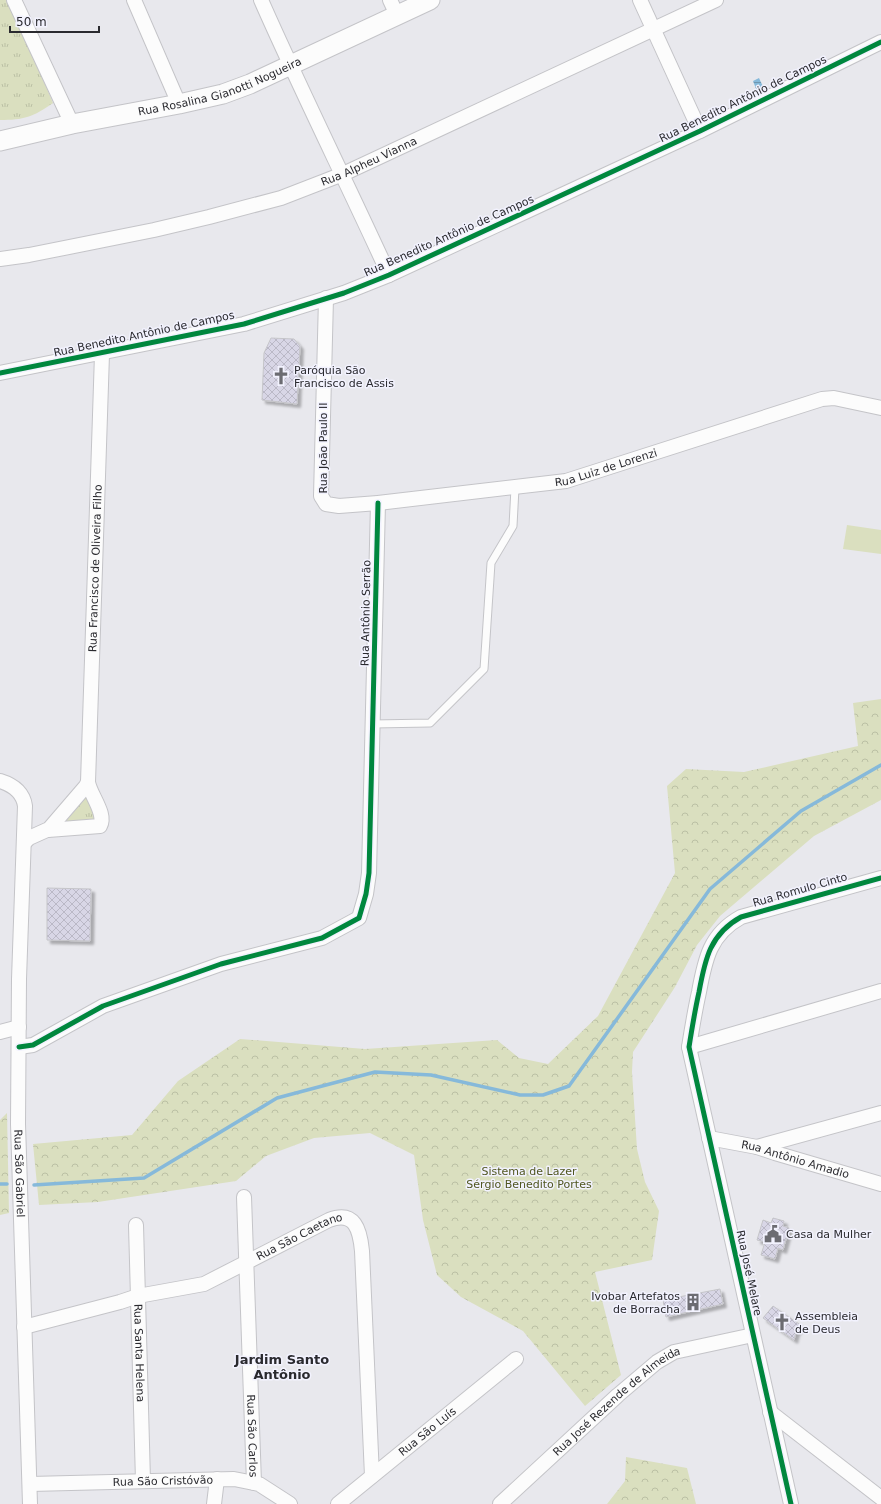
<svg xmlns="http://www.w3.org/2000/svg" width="881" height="1504" viewBox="0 0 881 1504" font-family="'DejaVu Sans',sans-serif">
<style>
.forest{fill:url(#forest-crowns)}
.park{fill:url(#park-tufts)}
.pitch{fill:#dadfbf}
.water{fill:url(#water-rules)}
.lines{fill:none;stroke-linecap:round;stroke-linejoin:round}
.stream{stroke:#86b9da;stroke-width:3.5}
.building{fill:url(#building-cross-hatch);stroke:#c5c5c9;filter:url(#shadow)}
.lane-casing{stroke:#c4c4c8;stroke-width:9}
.street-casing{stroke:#c4c4c8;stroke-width:16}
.secondary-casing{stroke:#c4c4c8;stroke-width:21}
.lane{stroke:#fcfcfc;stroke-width:7}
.street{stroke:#fcfcfc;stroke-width:14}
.secondary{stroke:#fcfcfc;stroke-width:19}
.cycleway-casing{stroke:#f2f2fe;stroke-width:8}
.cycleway{stroke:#00873e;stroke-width:5}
.labels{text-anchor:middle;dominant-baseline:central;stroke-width:3;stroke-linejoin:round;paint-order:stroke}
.street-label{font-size:11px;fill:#2a2a2f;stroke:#f2f2fe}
.poi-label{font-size:11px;fill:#2a2a2f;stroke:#f2f2fe;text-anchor:start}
.park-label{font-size:11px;fill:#515720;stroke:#f2f2fe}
.quarter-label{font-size:13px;font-weight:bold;fill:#2a2a2f;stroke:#f2f2fe}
</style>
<defs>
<pattern id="forest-crowns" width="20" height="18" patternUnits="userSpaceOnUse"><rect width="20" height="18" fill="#dadfbf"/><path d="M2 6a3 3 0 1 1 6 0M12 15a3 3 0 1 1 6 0" fill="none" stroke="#bbc0a4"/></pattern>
<pattern id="park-tufts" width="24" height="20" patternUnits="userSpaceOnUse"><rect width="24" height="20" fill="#dadfbf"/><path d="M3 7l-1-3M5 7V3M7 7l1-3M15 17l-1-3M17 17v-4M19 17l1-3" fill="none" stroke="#bbc0a4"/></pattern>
<pattern id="water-rules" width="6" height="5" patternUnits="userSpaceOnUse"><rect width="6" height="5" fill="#86b9da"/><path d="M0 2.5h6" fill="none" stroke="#6e97b1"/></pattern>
<pattern id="building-cross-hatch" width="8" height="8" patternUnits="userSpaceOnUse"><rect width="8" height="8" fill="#d8d6e6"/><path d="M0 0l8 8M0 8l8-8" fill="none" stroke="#bab8c6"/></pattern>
<filter id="shadow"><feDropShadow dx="3.5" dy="3.5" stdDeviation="1" flood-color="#0004"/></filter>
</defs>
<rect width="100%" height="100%" fill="#e8e8ed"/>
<!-- forest -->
<g class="forest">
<path d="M881,699V800L814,836L720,916L697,945L675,987L633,1052L632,1072L637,1149L645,1182L659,1211L652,1260L595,1272L621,1375L585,1406L523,1331L461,1297L437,1275L423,1220L414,1155L370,1133L314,1138L266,1156L236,1181L98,1202L39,1205L33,1144L132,1135L178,1081L240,1039L365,1049L497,1040L519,1058L548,1064L598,1016L675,873L667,786L686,769L744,772L858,746L853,703Z"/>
<path d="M7,1113L9,1213L0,1215V1120Z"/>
<path d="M626,1457L687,1468L696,1504H607L625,1481Z"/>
</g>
<!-- park -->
<g class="park">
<path d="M0,0H10L53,103C33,117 24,120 0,120Z"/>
<path d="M87,795L99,822L63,825Z"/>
</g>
<!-- pitch -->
<path class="pitch" d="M847,525L881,530V554L843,549Z"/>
<!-- water -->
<path class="water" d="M759,78L765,91L758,94L753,81Z"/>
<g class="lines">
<!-- stream -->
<g class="stream">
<path d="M0,1184H7"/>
<path d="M34,1185L144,1178L277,1098L375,1072L431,1075L520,1095H543L569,1086L710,889L801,811L881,765"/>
</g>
</g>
<!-- building -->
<g class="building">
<path d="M271,338L294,339L300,346L297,404L262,400L264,353Z"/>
<path d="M47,888L91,889L90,941L47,940Z"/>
<path d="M773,1218L784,1221L783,1226L789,1228L783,1250L778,1248L775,1259L761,1255L765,1242L757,1240L763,1220L771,1223Z"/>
<path d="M720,1289L723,1304L666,1317L663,1300Z"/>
<path d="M773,1306L802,1326L796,1332L794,1340L763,1318Z"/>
</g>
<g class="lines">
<!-- lane casing -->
<g class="lane-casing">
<path id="lane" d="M373,724L430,723L484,669L491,563L513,526L515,488"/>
</g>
<!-- street casing -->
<g class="street-casing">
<g id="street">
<path d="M14,0L72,124"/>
<path d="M134,0L179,104"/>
<path d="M261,0C302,93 347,183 389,275"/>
<path d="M390,0L397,15"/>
<path d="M640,0L700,131"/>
<path id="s1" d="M0,259L29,255L154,230L209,217L281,198L343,174L716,0"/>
<path id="s2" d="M326,298L321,496L326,504L339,506L378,503L566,481L822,399L834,398L881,408"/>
<path d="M0,373L244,324L344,293L389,275L700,131L881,42"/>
<path id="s3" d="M0,781C13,785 23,792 25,806L19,979L18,1124L30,1504"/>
<path d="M48,830L100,826C107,814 90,795 88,782"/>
<path id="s4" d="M24,843L29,838L49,829L86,786L88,782L102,354"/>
<path d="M0,1032L19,1027"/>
<path d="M19,1047L33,1045L103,1006L221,964L322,938L359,918L366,894L369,873L378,503"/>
<path d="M689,1047L881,991"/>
<path id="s5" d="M709,1138L757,1147L775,1153L881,1184"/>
<path d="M757,1147L881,1113"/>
<path id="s6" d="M244,1197L254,1483"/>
<path id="s7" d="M136,1225L143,1481"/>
<path id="s8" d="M24,1327L120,1302L138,1296L204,1284L329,1220C355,1210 360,1230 362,1251L372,1476"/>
<path d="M770,1412L881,1498"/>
<path id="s9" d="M30,1484L234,1479L259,1484L290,1504"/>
<path d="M214,1504L217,1479"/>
<path id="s10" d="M338,1504L516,1359"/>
<path id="s11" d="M500,1504L618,1395L657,1362L674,1352L753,1335"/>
<path d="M791,1504L689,1047C692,1028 695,1010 699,992C705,959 710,934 741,917L881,878"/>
</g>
</g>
<!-- secondary casing -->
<g class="secondary-casing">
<g id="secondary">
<path id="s12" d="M0,141L72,124L179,104L223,94L250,84L430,0"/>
</g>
</g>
<!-- lane -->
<use href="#lane" class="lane"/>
<!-- street -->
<use href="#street" class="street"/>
<!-- secondary -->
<use href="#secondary" class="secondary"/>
<!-- cycleway casing -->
<g class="cycleway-casing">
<g id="cycleway">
<path d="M0,373L244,324L344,293L389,275L700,131L881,42"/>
<path d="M19,1047L33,1045L103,1006L221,964L322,938L359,918L366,894L369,873L378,503"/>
<path d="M791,1504L689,1047C692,1028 695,1010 699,992C705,959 710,934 741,917L881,878"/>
</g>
</g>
<!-- cycleway -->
<use href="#cycleway" class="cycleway"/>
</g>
<!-- icons -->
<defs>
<g id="church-bare" transform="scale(1.38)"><path d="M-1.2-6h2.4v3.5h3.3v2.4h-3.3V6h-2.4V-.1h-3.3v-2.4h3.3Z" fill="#6c6c72" stroke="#f2f2fe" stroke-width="2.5" paint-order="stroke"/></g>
<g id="civic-bare" transform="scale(1.38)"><path d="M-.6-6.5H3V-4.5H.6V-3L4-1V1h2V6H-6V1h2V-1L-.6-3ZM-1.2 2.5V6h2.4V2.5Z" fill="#6c6c72" stroke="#f2f2fe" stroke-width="2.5" paint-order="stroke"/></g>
<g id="building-bare" transform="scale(1.38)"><path d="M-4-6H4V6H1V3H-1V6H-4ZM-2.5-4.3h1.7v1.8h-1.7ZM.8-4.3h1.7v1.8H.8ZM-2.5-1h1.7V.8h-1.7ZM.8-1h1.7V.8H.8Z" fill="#6c6c72" stroke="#f2f2fe" stroke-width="2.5" paint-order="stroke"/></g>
</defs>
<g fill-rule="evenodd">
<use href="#church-bare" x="281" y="376"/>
<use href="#civic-bare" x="773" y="1234"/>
<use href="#building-bare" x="693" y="1302"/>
<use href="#church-bare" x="782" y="1322"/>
</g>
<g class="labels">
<!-- street labels -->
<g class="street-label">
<text stroke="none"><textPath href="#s12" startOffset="227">Rua Rosalina Gianotti Nogueira</textPath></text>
<text transform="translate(743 99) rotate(-26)">Rua Benedito Antônio de Campos</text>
<text stroke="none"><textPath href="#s1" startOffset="383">Rua Alpheu Vianna</textPath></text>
<text transform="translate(449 236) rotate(-24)">Rua Benedito Antônio de Campos</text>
<text transform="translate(144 334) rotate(-12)">Rua Benedito Antônio de Campos</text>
<text transform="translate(323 448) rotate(-90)">Rua João Paulo II</text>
<text stroke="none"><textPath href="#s2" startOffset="491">Rua Luiz de Lorenzi</textPath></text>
<text stroke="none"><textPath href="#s4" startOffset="304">Rua Francisco de Oliveira Filho</textPath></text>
<text transform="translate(366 613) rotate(-89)">Rua Antônio Serrão</text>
<text transform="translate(800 890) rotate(-16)">Rua Romulo Cinto</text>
<text stroke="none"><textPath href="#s5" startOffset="89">Rua Antônio Amadio</textPath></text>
<text stroke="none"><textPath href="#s3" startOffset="405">Rua São Gabriel</textPath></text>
<text stroke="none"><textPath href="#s8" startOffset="292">Rua São Caetano</textPath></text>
<text transform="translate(749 1273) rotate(78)">Rua José Melare</text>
<text stroke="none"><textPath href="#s7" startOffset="128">Rua Santa Helena</textPath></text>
<text stroke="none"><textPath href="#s11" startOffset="156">Rua José Rezende de Almeida</textPath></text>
<text stroke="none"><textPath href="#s10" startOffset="115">Rua São Luís</textPath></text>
<text stroke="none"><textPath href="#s6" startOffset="239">Rua São Carlos</textPath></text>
<text stroke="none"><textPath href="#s9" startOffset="133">Rua São Cristóvão</textPath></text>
</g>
<!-- poi labels -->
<g class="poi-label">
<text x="294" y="370">Paróquia São<tspan x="294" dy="13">Francisco de Assis</tspan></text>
<text x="786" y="1234">Casa da Mulher</text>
<text x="680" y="1296" text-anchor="end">Ivobar Artefatos<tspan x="680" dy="13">de Borracha</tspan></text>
<text x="795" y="1316">Assembleia<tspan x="795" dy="13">de Deus</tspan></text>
</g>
<!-- park labels -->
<g class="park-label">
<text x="529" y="1171">Sistema de Lazer<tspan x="529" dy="13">Sérgio Benedito Portes</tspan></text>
</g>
<!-- quarter labels -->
<g class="quarter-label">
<text x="282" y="1359">Jardim Santo<tspan x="282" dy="15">Antônio</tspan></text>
</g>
</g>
<!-- scale -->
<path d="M10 26v6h89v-6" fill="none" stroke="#2a2a2f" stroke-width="2"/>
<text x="16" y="26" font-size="12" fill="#2a2a2f" stroke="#f2f2fe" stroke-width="3" paint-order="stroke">50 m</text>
</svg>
